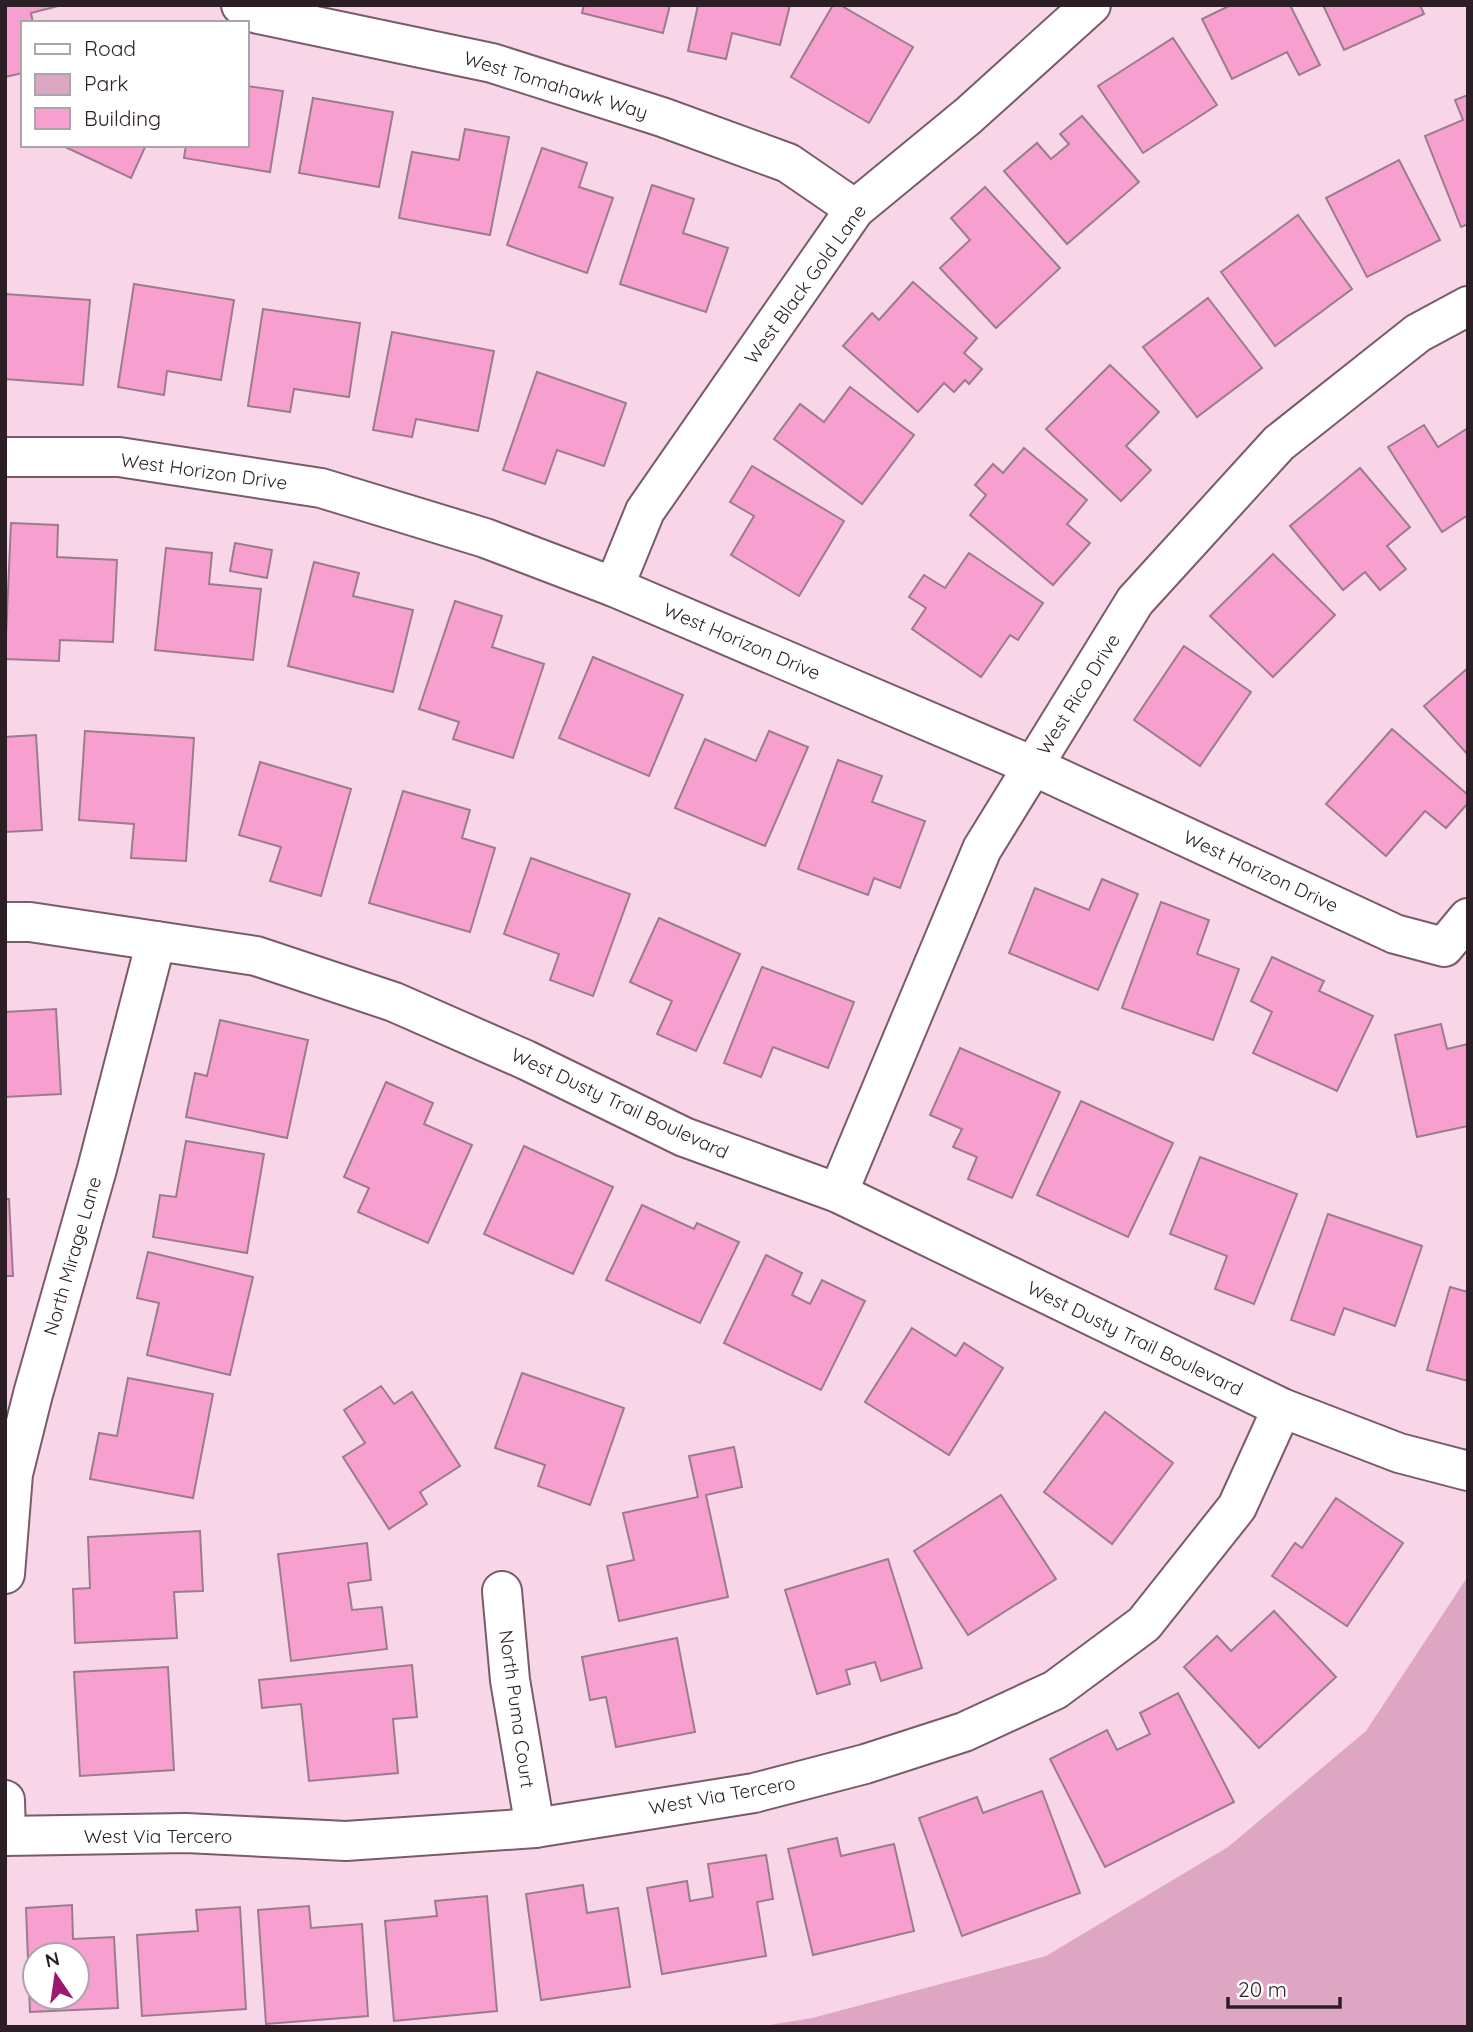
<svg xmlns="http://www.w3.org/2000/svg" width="1473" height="2032" viewBox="0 0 1473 2032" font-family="Quicksand,sans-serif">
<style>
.green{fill:#dda7c3}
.building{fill:#f7a0cf;stroke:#9c7c8c;stroke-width:2;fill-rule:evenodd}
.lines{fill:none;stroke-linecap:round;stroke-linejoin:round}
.minor-casing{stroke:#795b6a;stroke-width:42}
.minor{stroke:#fff;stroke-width:38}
.labels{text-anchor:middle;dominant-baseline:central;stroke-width:5;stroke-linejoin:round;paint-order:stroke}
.street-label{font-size:19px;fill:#2b1e25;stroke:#fff}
</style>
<rect width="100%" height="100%" fill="#f9d6e7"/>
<!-- green -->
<path class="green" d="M1468,1576V2027H757L812,2018L1046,1956L1228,1847L1366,1731Z"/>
<!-- building -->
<g class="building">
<path d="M5,5H62L31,13L33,23H23V73L5,77Z"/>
<path d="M584,5H670L663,33L582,13Z"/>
<path d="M698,5H790L780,45L732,33L726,59L688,51Z"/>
<path d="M833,5H840L913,47L869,123L791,77Z"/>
<path d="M1231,5H1290L1320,65L1299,75L1287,52L1232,79L1202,19Z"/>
<path d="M1323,5H1420L1424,14L1344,50Z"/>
<path d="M1173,38L1217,105L1143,153L1098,86Z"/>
<path d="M247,86L283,91L270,172L184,158L186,145H247Z"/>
<path d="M1468,95V224L1461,227L1425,136L1463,120L1455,100Z"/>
<path d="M313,98L393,112L379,187L299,173Z"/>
<path d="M1082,116L1139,182L1067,244L1004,171L1037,143L1051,159L1069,144L1060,134Z"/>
<path d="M465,129L509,137L490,235L399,218L412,152L459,160Z"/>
<path d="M61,145H146L131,178Z"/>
<path d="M542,148L587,163L579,187L613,198L587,273L507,245Z"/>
<path d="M1399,160L1440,240L1367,277L1326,198Z"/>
<path d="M652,185L694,199L683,233L728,248L706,312L620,284Z"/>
<path d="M985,187L1060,268L996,328L940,268L970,240L951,218Z"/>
<path d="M1298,215L1352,289L1275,346L1221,272Z"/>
<path d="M913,282L977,338L964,353L982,369L969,384L965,380L954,392L944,383L918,412L843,346L872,313L879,320Z"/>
<path d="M134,284L234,300L221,380L167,371L164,395L118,387Z"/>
<path d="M5,294L90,300L83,385L5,379Z"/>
<path d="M1208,298L1262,368L1197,417L1143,347Z"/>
<path d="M263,309L360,323L349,397L294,389L290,412L248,406Z"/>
<path d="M392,332L494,351L478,431L416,419L412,437L373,430Z"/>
<path d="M1110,365L1159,412L1126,446L1151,470L1121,501L1046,429Z"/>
<path d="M537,372L626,403L604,466L557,450L545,484L503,470Z"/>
<path d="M850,387L914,435L862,504L774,439L800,404L824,422Z"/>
<path d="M1424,425L1438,447L1468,428V515L1442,532L1388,447Z"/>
<path d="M1024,448L1087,500L1067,524L1090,543L1053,585L970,515L986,495L975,485L993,464L1003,473Z"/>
<path d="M752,466L844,521L799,596L731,555L754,516L730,502Z"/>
<path d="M1360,468L1410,527L1387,546L1406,569L1380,590L1365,572L1343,590L1290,526Z"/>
<path d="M11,523L58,525L57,557L117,560L113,642L60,640L59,661L5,659Z"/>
<path d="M235,543L272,550L267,578L230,571Z"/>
<path d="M166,548L212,553L209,584L261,589L253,660L155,650Z"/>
<path d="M969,553L1043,603L1018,640L1010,635L981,677L912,629L926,608L909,597L924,575L945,588Z"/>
<path d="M1273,554L1335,615L1273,677L1210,616Z"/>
<path d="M314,562L359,573L353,596L413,610L393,692L288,666Z"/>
<path d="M455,601L502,616L492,647L544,664L513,758L453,739L459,722L419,709Z"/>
<path d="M1184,646L1251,692L1200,766L1134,720Z"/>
<path d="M593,657L683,695L649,776L559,738Z"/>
<path d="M1468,668V755L1424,706Z"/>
<path d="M1392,729L1468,795V803L1446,828L1425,811L1386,856L1326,804Z"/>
<path d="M85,731L194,738L186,861L131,858L134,824L79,820Z"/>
<path d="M769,731L808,747L765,846L675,808L705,739L756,761Z"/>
<path d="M36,735L42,830L5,832V737Z"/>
<path d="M838,760L882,776L872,802L925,821L900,888L874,878L868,895L798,869Z"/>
<path d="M260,762L351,789L321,896L270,881L281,847L239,835Z"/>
<path d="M403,791L470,810L462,838L495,848L470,932L369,903Z"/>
<path d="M531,858L630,894L593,996L550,980L559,954L504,934Z"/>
<path d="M1102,879L1138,894L1098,990L1009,953L1035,888L1089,910Z"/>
<path d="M1161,902L1209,920L1197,954L1239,969L1213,1040L1122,1008Z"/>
<path d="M659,918L740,954L696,1051L657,1034L672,1001L630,982Z"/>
<path d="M1272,957L1324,981L1319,991L1373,1016L1337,1091L1253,1053L1272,1012L1251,1001Z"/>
<path d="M762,967L854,1002L828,1068L773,1047L761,1077L724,1063Z"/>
<path d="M56,1009L61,1094L5,1097V1012Z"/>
<path d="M220,1020L308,1040L287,1138L186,1117L195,1073L207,1076Z"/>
<path d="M1441,1024L1447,1049L1468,1044V1126L1417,1137L1395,1035Z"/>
<path d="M960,1048L1060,1092L1012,1198L968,1179L977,1157L953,1147L962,1129L930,1115Z"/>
<path d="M386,1082L433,1103L424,1124L472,1145L428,1243L358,1212L369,1188L344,1177Z"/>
<path d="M1081,1101L1173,1143L1128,1237L1037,1195Z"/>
<path d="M186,1141L264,1154L247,1253L153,1237L160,1195L176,1197Z"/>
<path d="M524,1146L613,1187L573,1274L484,1234Z"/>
<path d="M1200,1157L1297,1194L1254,1304L1215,1289L1227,1256L1170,1234Z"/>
<path d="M5,1199H9L13,1276H5Z"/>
<path d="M642,1205L694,1229L697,1223L739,1242L700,1323L606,1280Z"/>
<path d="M1328,1214L1422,1246L1395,1326L1344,1308L1334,1335L1291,1320Z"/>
<path d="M148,1252L253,1277L230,1375L147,1355L159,1303L137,1298Z"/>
<path d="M766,1255L802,1273L792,1295L810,1304L822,1280L865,1301L821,1390L724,1343Z"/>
<path d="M1450,1287L1468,1292V1381L1427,1370Z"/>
<path d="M912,1328L956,1356L964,1343L1003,1368L949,1455L865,1402Z"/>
<path d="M522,1373L624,1408L590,1505L538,1486L545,1465L495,1448Z"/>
<path d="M128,1378L213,1394L193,1498L90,1479L99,1433L117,1436Z"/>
<path d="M381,1386L394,1404L412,1392L460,1466L420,1492L427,1504L389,1529L343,1457L365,1443L344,1410Z"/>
<path d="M1105,1412L1173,1463L1112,1544L1044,1492Z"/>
<path d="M734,1447L742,1487L706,1495L728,1597L619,1621L607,1566L634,1560L623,1513L698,1497L689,1456Z"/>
<path d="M1001,1495L1056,1579L968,1635L914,1551Z"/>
<path d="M1336,1498L1403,1543L1347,1626L1272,1576L1295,1543L1302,1548Z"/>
<path d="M200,1531L203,1591L174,1592L177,1638L75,1643L73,1589L90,1588L88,1537Z"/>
<path d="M367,1543L371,1580L348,1583L352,1610L382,1607L387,1649L291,1661L278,1554Z"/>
<path d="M888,1559L922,1668L881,1681L875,1662L846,1670L850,1684L817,1694L785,1590Z"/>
<path d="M1274,1611L1336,1677L1259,1748L1184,1667L1217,1636L1231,1651Z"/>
<path d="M677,1638L695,1732L616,1747L606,1697L590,1700L582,1657Z"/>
<path d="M412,1665L417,1717L393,1719L398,1773L309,1781L301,1704L262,1708L259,1680Z"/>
<path d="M168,1667L174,1770L80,1776L74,1672Z"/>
<path d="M1178,1693L1234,1802L1105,1867L1050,1759L1107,1730L1117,1750L1150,1734L1140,1713Z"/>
<path d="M1042,1791L1080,1893L962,1936L919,1818L977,1797L983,1813Z"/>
<path d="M837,1838L841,1856L894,1844L914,1931L813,1955L788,1849Z"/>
<path d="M766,1855L773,1899L757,1902L766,1956L662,1974L647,1888L687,1881L690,1901L713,1897L708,1864Z"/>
<path d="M583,1885L587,1913L618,1908L630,1987L541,2000L526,1894Z"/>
<path d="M487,1896L497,2011L394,2021L385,1921L437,1916L435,1901Z"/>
<path d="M72,1905L73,1939L114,1937L118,2008L30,2012L26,1908ZM35,1955H77V1997H35Z"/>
<path d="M309,1906L311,1928L362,1924L368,2016L266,2024L258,1910Z"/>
<path d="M240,1907L246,2009L142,2016L137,1935L198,1931L196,1910Z"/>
</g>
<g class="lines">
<!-- minor casing -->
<g class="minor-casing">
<g id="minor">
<path d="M241,5L258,14L492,63L662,117L788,163L855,209"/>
<path d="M5,457H119L321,488L485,538L614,587L1033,766L1395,934L1444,947L1468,918"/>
<path d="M614,587L645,511L855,209L968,116L1091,5"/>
<path d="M5,922H30L256,956L394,1002L526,1060L684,1137L838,1193L1282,1408L1399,1453L1468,1471"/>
<path d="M838,1193L982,849L1135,601L1279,443L1418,333L1468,306"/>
<path d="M5,1574L13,1474L33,1394L97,1169L156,941"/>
<path d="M502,1591L510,1680L535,1828"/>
<path d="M5,1800L6,1836"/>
<path d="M5,1836L186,1833L346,1841L535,1828L754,1793L865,1764L964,1732L1055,1690L1144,1624L1237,1507L1282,1408"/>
</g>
</g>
<!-- minor -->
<use href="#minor" class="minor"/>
</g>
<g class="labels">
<!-- street labels -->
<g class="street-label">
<text transform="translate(556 85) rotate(17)">West Tomahawk Way</text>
<text transform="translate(805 284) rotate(-54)">West Black Gold Lane</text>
<text transform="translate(204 471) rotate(8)">West Horizon Drive</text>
<text transform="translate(742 641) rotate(23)">West Horizon Drive</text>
<text transform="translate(1078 694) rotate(-58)">West Rico Drive</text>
<text transform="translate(1261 871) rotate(25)">West Horizon Drive</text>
<text transform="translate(620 1103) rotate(25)">West Dusty Trail Boulevard</text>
<text transform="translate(72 1256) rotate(-74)">North Mirage Lane</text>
<text transform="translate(1135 1338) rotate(26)">West Dusty Trail Boulevard</text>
<text transform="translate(517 1709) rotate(82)">North Puma Court</text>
<text transform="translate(722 1795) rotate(-10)">West Via Tercero</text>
<text x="158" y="1836">West Via Tercero</text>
</g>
</g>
<!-- border -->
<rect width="1473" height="2032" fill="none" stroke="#2b1e25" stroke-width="14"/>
<!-- legend -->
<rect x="21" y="21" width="228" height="126" fill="#ffffff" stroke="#aaa5a8" stroke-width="2"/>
<rect x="35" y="44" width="35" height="10" fill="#ffffff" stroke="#aaa5a8" stroke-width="2"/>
<text x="84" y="56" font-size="21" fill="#2b1e25">Road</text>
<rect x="35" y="74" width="35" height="21" fill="#dda7c3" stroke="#aaa5a8" stroke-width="2"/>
<text x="84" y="91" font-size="21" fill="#2b1e25">Park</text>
<rect x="35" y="108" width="35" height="21" fill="#f7a0cf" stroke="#aaa5a8" stroke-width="2"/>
<text x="84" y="126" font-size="21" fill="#2b1e25">Building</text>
<!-- north arrow -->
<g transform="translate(56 1976) rotate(347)"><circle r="33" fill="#ffffff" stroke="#aaa5a8" stroke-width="2"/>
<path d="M0-5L12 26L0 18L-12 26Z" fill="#9b196e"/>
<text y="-10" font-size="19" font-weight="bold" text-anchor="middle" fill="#2b1e25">N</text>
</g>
<!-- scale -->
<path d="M1228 1997v10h112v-10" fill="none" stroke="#2b1e25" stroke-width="3.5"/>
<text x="1238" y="1997" font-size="21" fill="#2b1e25" stroke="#ffffff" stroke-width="5" paint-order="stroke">20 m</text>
</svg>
